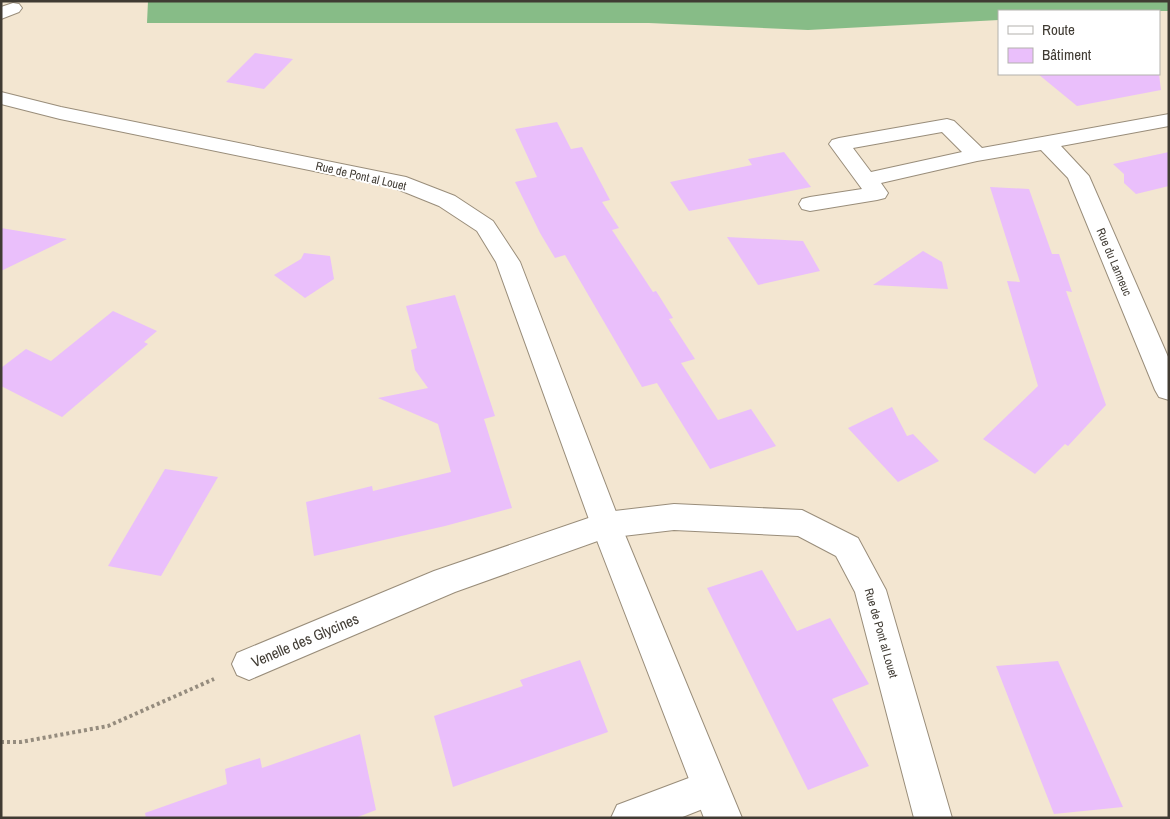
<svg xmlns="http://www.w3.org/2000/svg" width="1170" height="819" viewBox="0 0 1170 819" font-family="'Archivo Narrow',sans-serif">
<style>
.forest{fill:#87bc87}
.building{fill:#eabffb}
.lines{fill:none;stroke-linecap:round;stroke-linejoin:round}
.minor-casing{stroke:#998d7a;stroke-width:2}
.tertiary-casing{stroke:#998d7a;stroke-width:2}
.path{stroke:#958c7e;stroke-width:4;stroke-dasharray:3 3;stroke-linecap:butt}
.minor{fill:#fff;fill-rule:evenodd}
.tertiary{fill:#fff;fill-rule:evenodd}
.labels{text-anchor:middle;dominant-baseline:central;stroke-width:4;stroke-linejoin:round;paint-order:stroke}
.street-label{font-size:12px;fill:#403b33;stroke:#fff}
.near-street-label{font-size:15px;fill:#403b33;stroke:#fff}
</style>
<rect width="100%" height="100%" fill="#f3e6d1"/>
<!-- forest -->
<path class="forest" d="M148,1H1169V11H999V20L808,30L649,23H147Z"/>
<!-- building -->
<g class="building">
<path d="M255,53L293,59L264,89L226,82Z"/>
<path d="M1038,74H1159L1161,90L1077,106Z"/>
<path d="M557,122L571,149L582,147L610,200L602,202L619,228L612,230L653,292L656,291L673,318L669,319L695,359L681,363L718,420L751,409L776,446L710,469L657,383L642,387L565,255L555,258L540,233L515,182L537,177L515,129Z"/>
<path d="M784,152L811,187L689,211L670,182L752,165L748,159Z"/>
<path d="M1169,152V186L1136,194L1124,183V174L1113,164Z"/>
<path d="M990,187L1029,189L1052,254H1059L1072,292L1066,291L1106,405L1068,446L1065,444L1035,474L983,439L1038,386L1007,281L1020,282Z"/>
<path d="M1,228L67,239L1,271Z"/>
<path d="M727,237L803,241L820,271L758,285Z"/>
<path d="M923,251L942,262L948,289L873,285Z"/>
<path d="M304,253L330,256L334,279L305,298L274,275L301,259Z"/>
<path d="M455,295L495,416L484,419L512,508L445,526L314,556L306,502L372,486L373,491L451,472L438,424L378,398L428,388L415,370L411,350L417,348L406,306Z"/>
<path d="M113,311L157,331L144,342L148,344L62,417L1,386V368L26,349L51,361Z"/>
<path d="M892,407L907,436L913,434L939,461L898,482L848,428Z"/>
<path d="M165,469L218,477L161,576L108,566Z"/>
<path d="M762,570L797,631L830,618L869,684L832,699L869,766L808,790L707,588Z"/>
<path d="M580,660L608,732L453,787L434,716L523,686L520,680Z"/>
<path d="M1058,661L1123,807L1054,814L996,666Z"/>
<path d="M360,734L376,810L355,818H146L145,813L227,784L225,769L260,758L262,768Z"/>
</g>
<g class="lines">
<!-- minor casing -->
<g class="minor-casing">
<g id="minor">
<path d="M13,3L19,4L22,8L19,12L1,19V7Z"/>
<path d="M1169,114V126L1061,146L1089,176L1169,359V400L1159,397L1155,390L1068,178L1041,150L977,161L881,183L888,193L885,198L877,200L810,211L802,209L799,204L802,199L810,197L862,189L829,144L832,140L839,138L947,119L954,121L982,148ZM942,132L962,152L871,172L853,148Z"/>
<path d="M674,504L802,510L858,538L886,590L952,818H914L855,592L836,556L798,536L674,530L606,538L455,592L249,680L237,675L232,664L237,653L434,571L606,512Z"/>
<path d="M710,770L723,775L728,788L723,801L680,818H611L617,805Z"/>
</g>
</g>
<!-- tertiary casing -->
<g class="tertiary-casing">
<path id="tertiary" d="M1,92L61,107L406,177L455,196L493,221L520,262L621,525L742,818H704L591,525L496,262L477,231L439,206L392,187L60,119L1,104Z"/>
</g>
<!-- path -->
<path class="path" d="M1,742H21L108,726L214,679"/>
<!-- minor -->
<use href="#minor" class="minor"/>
<!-- tertiary -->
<use href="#tertiary" class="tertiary"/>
</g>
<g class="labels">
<!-- street labels -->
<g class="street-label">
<text transform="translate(361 176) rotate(13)">Rue de Pont al Louet</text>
<text transform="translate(1114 262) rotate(67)">Rue du Lanneuc</text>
<text transform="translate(881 633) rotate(74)">Rue de Pont al Louet</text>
</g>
<!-- near-street labels -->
<g class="near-street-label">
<text transform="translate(305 640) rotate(-23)">Venelle des Glycines</text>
</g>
</g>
<!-- border -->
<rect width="1170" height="819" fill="none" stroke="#403b33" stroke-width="5"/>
<!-- legend -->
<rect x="998" y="10" width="162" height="65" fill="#ffffff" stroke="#b3b1ad"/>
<rect x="1008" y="26" width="25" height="8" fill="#ffffff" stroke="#b3b1ad"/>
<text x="1042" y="35" font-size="15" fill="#403b33">Route</text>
<rect x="1008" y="48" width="25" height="15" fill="#eabffb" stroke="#b3b1ad"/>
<text x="1042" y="60" font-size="15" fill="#403b33">Bâtiment</text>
</svg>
